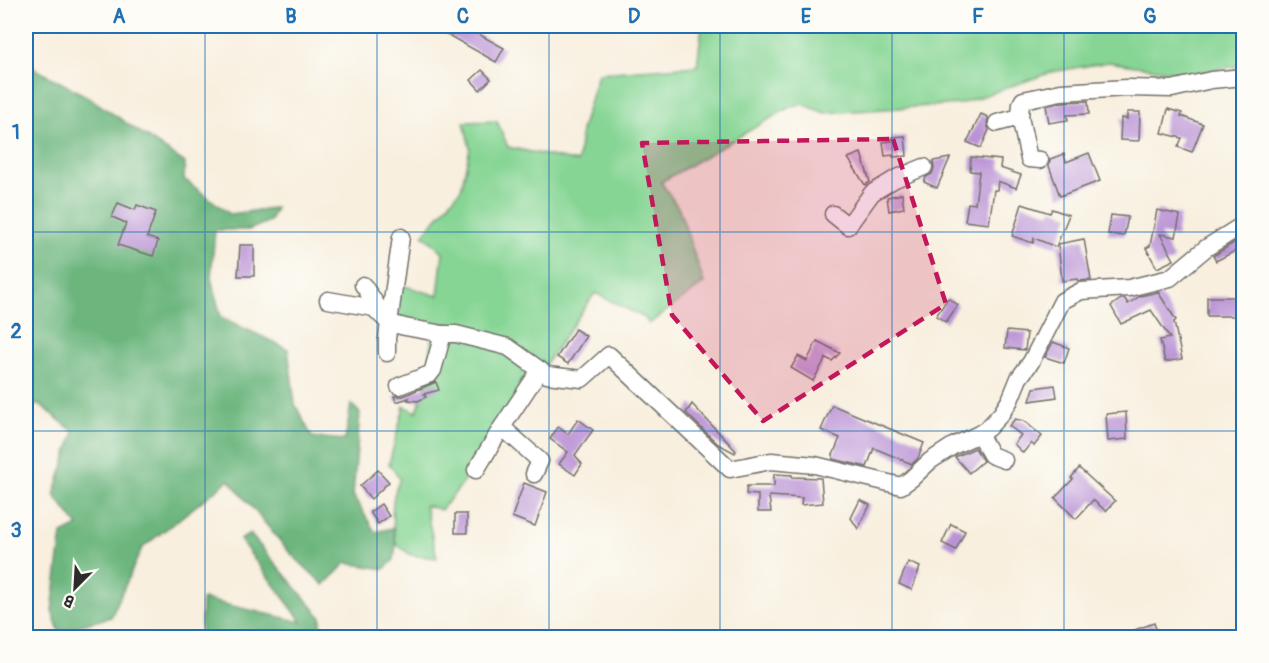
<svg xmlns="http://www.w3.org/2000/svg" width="1269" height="663" viewBox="0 0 1269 663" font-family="Pangolin,sans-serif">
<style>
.green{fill:#86d594;stroke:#588060;stroke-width:1.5}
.forest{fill:#6cb67e;stroke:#4c7054;stroke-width:1.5}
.building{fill:#ba93d5}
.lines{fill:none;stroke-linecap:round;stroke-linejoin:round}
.minor-casing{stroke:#73706a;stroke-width:19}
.minor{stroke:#fff;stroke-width:16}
.marked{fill:#c2185b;fill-opacity:0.2;stroke:#c2185b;stroke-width:4.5;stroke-dasharray:12 8;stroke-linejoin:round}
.grid{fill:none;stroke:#1f6fb2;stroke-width:1.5;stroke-opacity:0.55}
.neatline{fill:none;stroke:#1f6fb2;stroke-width:2}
.grid-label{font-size:20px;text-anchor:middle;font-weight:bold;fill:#1f6fb2}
</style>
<rect width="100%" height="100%" fill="#fdfcf7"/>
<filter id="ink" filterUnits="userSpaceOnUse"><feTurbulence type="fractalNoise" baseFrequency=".0167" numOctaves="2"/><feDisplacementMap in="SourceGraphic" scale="12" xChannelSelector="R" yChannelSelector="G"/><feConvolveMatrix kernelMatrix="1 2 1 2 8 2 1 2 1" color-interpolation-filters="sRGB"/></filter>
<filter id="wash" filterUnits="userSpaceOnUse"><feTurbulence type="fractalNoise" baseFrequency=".008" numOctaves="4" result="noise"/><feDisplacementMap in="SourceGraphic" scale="24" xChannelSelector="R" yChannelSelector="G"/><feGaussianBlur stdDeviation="1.35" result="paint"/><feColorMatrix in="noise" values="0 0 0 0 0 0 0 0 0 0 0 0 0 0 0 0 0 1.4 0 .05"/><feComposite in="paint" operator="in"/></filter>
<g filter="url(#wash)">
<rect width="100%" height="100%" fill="#f8efde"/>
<!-- green -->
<path class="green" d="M702,26H1243V65L1188,74L1109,62L1052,72L960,104L825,113L802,104L790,107L661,182L679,209L704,283L649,324L645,318L595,293L459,488L441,510L425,505L437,558L411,555L396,544C392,522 389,500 400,479L389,464L404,406L417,412L430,370L431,332L389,322L398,284L438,296L443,252L423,235L461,189L470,148L464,122L497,121L508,147L578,162L581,131L598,73L697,66Z"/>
<!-- forest -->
<g class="forest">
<path d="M26,64L88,97L185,163L184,179L230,214L276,208L270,221L249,230H215L211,278L221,317L288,349L295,404L312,437L345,440L351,404L360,413L353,495L375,532L393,528L396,544L394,560L384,569L346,563L324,585L290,553L229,480L142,548L111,617L59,631L52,611L62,534L78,526L54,495L74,432L40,405L26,404Z"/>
<path d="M250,534L321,617V637H201L202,599L302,622L240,540Z"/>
</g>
<g id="blocks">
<!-- building -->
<g class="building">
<path d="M432,26H464L504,48L496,62Z"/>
<path d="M482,70L491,79L480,90L471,80Z"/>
<path d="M1088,101L1089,114L1067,115L1068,120L1049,123L1046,106L1062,102Z"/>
<path d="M1168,109L1182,113L1181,116L1203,124L1192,152L1178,147L1182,138L1162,133Z"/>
<path d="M1127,112H1140L1139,141L1120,140L1121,118L1127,119Z"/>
<path d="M981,114L988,117L987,125L989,130L981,148L967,142Z"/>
<path d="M905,136L907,156L893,157V155L885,156L883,142L892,141V137Z"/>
<path d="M861,153L870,182L865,185L848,158Z"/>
<path d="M1089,153L1100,181L1060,196L1049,166L1050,159L1064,154L1066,162Z"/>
<path d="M971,157L1001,160L1000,168L1021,175L1016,188L998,181L997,190H994L989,224L965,221L968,203L975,204L979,172L970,171Z"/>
<path d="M950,158L937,188L924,182L926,177L932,174L934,169L933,161Z"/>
<path d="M902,194L904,208L889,211L887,197Z"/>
<path d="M118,203L135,210L137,205L156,212L147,237L158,241L153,256L118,245L126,223L112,217Z"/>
<path d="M1022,204L1050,213L1052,209L1069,215L1056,247L1034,238L1033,243L1012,236Z"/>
<path d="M1157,210L1180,215L1176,237L1160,234L1174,260L1157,268L1146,248L1150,246Z"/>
<path d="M1111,215L1128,217L1124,236L1108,234Z"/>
<path d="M1084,239L1091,280L1078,281L1077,279L1062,281L1058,244Z"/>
<path d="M1238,240L1241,248L1216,261L1213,256Z"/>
<path d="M240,245H254V276H238Z"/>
<path d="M1158,292L1176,320L1174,322L1182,359L1165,362L1160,340L1170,338L1151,310L1121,324L1111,306L1121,299H1125L1128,304L1140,296Z"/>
<rect x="1207" y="297" width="31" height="19"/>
<path d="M948,298L958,305L946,322L936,316Z"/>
<path d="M575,329L586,336L568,364L557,357Z"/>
<path d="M1007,331L1027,333L1025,350L1005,348Z"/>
<path d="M817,341L840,353L832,361L826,358L813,381L791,368L798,356L807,361Z"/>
<path d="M1053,342L1069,348L1064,363L1045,357Z"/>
<path d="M436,382L439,390L424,394L426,397L418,401L408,400L409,398L396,402L394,396H403Z"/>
<path d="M1055,385L1057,397L1030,401L1034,388Z"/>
<path d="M692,404L736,451L735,453L718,444L686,413Z"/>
<path d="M832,405L924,443L918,458L912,464L874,448L867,467L833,459V455L840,438L821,430Z"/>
<path d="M1126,412L1127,439L1108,441L1106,414Z"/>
<path d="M578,419L593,430L575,455L582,464L575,475L559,464L568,452L550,439L558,427L568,434Z"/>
<path d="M1015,419L1024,421L1042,436L1034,446L1031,443L1023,453L1014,444L1021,435L1009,426Z"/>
<path d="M975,448L983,461L969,473L955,457Z"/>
<path d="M1079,468L1115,501L1106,511L1093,500L1076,519L1055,498L1073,479L1071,478Z"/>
<path d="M378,470L389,482L371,499L360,486Z"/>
<path d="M774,474L792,475V477L821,478L823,503L801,505L802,498L769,496L771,512H758V495L746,494L747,486H774Z"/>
<path d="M524,483L547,492L535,526L512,517Z"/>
<path d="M860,500L870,505L858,529L851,518Z"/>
<path d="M381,504L389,516L378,524L370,512Z"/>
<rect x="455" y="514" width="12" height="19"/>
<path d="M951,524L965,531L956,550L942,543Z"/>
<path d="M908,562L920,567L912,590L899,584Z"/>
<path d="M1154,623L1158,635L1152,638H1119L1118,636Z"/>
</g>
</g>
</g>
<g filter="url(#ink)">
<use href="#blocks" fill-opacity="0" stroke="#73706a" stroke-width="1.5"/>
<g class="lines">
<!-- minor casing -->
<g class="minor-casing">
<g id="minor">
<path d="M1020,117L1021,104L1023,100L1061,92L1127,88L1172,89L1211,80L1244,77"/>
<path d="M997,123L1020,117L1029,159L1040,160"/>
<path d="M833,214L848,226L872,193L895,179L924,167"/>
<path d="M363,285L389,323L401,237"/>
<path d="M328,300L374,308L389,323L405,327L443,334H456L508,347L547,375L582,379L609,355L730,469L771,461L815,465L901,486L911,479L930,461L953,446L979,434L988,428L1001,414L1010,400L1019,378L1031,362L1062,301L1081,291L1129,288L1170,278L1206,248L1244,224"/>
<path d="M387,353V339L389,323"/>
<path d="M399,386L430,374L433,370L443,334"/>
<path d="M502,427L540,461L534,474"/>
<path d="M979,434L991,455L1004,460"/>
<path d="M476,470L502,427L540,370"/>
</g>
</g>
<!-- minor -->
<use href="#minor" class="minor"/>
</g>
</g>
<!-- marked area -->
<path class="marked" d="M893,139L946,304L763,421L672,315L642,143Z"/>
<!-- grid -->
<path class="grid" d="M205,26V638M377,26V638M549,26V638M720,26V638M892,26V638M1064,26V638M26,232H1244M26,431H1244"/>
<!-- margin -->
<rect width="1269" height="663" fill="none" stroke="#fdfcf7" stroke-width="66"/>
<!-- north arrow -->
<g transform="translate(75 588) rotate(204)" stroke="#fdfcf7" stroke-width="4.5" paint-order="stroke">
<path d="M0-4.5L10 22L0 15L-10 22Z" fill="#2b2b2b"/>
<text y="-9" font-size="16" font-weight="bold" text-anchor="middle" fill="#2b2b2b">B</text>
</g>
<rect x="33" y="33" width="1203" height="597" class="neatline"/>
<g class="grid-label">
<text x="119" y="23">A</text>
<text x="291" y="23">B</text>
<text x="463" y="23">C</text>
<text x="634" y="23">D</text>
<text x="806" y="23">E</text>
<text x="978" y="23">F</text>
<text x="1150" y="23">G</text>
<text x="16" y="139">1</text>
<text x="16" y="338">2</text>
<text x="16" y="537">3</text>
</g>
</svg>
